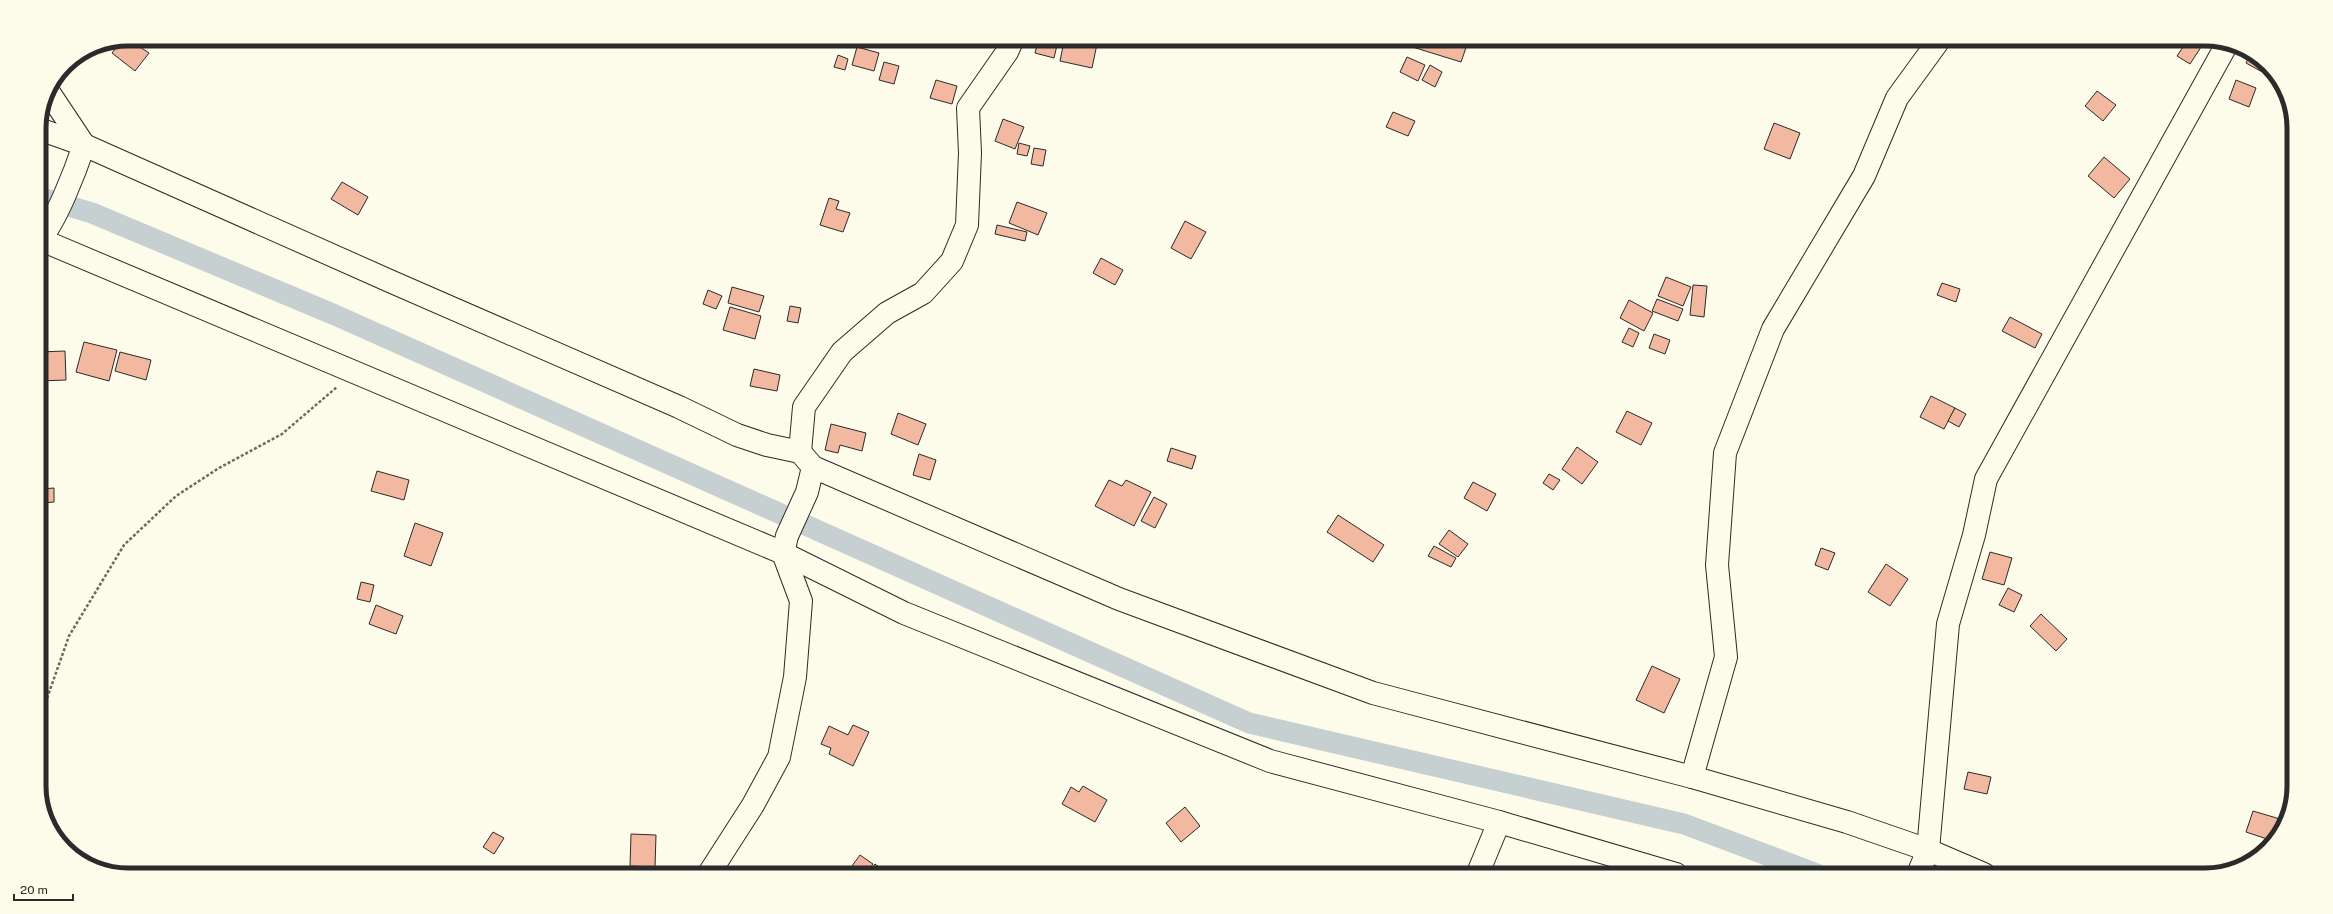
<svg xmlns="http://www.w3.org/2000/svg" width="2333" height="914" viewBox="0 0 2333 914" font-family="'Public Sans',sans-serif">
<style>
.lines{fill:none;stroke-linecap:round;stroke-linejoin:round}
.canal{stroke:#c7d0d0;stroke-width:21}
.building{fill:#f2b8a0;stroke:#2b2b2b}
.minor-casing{stroke:#2b2b2b;stroke-width:24}
.path{stroke:#6a6964;stroke-width:2.5;stroke-dasharray:3 2;stroke-linecap:butt}
.minor{stroke:#fdfbea;stroke-width:22}
.rim{fill:none;stroke:#2b2b2b;stroke-width:5}
</style>
<rect width="100%" height="100%" fill="#fdfbea"/>
<g class="lines">
<!-- canal -->
<path class="canal" d="M39,197L92,213L335,315L1249,723L1684,824L1817,874"/>
</g>
<!-- building -->
<g class="building">
<path d="M128,39L149,53L135,71L112,53L122,40Z"/>
<path d="M1038,41H1058L1054,58L1035,53Z"/>
<path d="M1064,41L1097,44L1092,68L1060,61Z"/>
<path d="M1407,42H1468L1461,62L1406,45Z"/>
<path d="M2185,44H2203L2190,64L2177,56Z"/>
<path d="M857,47L879,53L874,71L852,65Z"/>
<path d="M838,55L848,59L845,70L834,67Z"/>
<path d="M2250,55L2267,68L2264,73L2246,63Z"/>
<path d="M1407,57L1425,65L1418,81L1400,72Z"/>
<path d="M884,62L899,66L894,84L879,80Z"/>
<path d="M1430,65L1442,72L1435,87L1422,80Z"/>
<path d="M936,80L957,86L952,104L930,98Z"/>
<path d="M2236,80L2256,88L2249,107L2229,99Z"/>
<path d="M2097,91L2116,105L2103,121L2085,106Z"/>
<path d="M1393,112L1415,121L1408,136L1386,127Z"/>
<path d="M1003,119L1024,127L1015,149L995,141Z"/>
<path d="M1774,123L1800,133L1790,159L1764,149Z"/>
<path d="M1019,143L1030,146L1027,156L1017,154Z"/>
<path d="M1034,148L1046,150L1043,166L1031,164Z"/>
<path d="M2104,157L2130,179L2114,198L2088,176Z"/>
<path d="M342,182L368,197L358,215L331,199Z"/>
<path d="M829,198L839,201L836,209L850,213L843,232L820,225Z"/>
<path d="M1017,202L1047,213L1038,235L1009,223Z"/>
<path d="M1185,221L1206,232L1191,259L1171,248Z"/>
<path d="M997,225L1027,232L1025,241L995,234Z"/>
<path d="M1101,258L1123,270L1115,285L1093,273Z"/>
<path d="M1666,277L1691,287L1683,306L1658,296Z"/>
<path d="M1942,283L1960,289L1956,302L1937,295Z"/>
<path d="M1693,285L1707,286L1704,317L1690,315Z"/>
<path d="M732,287L764,296L759,312L728,303Z"/>
<path d="M708,290L722,296L716,309L703,304Z"/>
<path d="M1657,299L1683,309L1678,321L1652,311Z"/>
<path d="M1629,300L1653,313L1644,331L1620,318Z"/>
<path d="M790,306L801,308L798,323L787,321Z"/>
<path d="M730,307L761,316L755,339L723,330Z"/>
<path d="M2010,317L2042,334L2035,348L2002,331Z"/>
<path d="M1629,328L1639,333L1633,347L1622,342Z"/>
<path d="M1654,334L1670,340L1665,354L1649,348Z"/>
<path d="M84,342L117,350L109,381L76,372Z"/>
<path d="M65,351L66,380L39,381V352Z"/>
<path d="M120,352L151,360L146,380L115,371Z"/>
<path d="M754,369L780,375L777,391L750,386Z"/>
<path d="M1931,396L1955,408L1944,429L1920,417Z"/>
<path d="M1955,408L1966,414L1959,427L1948,421Z"/>
<path d="M1627,411L1652,423L1641,445L1616,432Z"/>
<path d="M898,413L926,424L918,445L891,434Z"/>
<path d="M831,424L866,433L862,451L840,445L838,453L825,450Z"/>
<path d="M1577,447L1598,462L1582,484L1562,469Z"/>
<path d="M1171,448L1196,456L1192,469L1167,461Z"/>
<path d="M919,454L936,460L930,480L913,475Z"/>
<path d="M377,471L409,480L404,500L371,491Z"/>
<path d="M1549,474L1560,480L1553,490L1543,483Z"/>
<path d="M1109,480L1122,486L1126,480L1151,492L1134,526L1095,506Z"/>
<path d="M1473,482L1496,494L1487,511L1464,498Z"/>
<path d="M54,488V502L42,503V489Z"/>
<path d="M1154,497L1167,504L1155,528L1141,521Z"/>
<path d="M1338,515L1384,545L1373,562L1327,532Z"/>
<path d="M415,523L443,533L431,566L404,556Z"/>
<path d="M1449,530L1468,544L1458,557L1439,544Z"/>
<path d="M1434,546L1456,558L1451,567L1428,556Z"/>
<path d="M1821,548L1835,553L1828,570L1815,565Z"/>
<path d="M1990,552L2012,558L2004,585L1982,579Z"/>
<path d="M1886,564L1908,579L1890,606L1868,592Z"/>
<path d="M361,582L374,585L370,602L357,599Z"/>
<path d="M2008,588L2022,595L2014,612L1999,605Z"/>
<path d="M376,605L403,616L396,634L369,624Z"/>
<path d="M2041,614L2067,639L2056,651L2030,626Z"/>
<path d="M1652,666L1680,679L1664,713L1636,700Z"/>
<path d="M853,725L869,732L853,766L829,754L831,748L821,744L829,726L848,735Z"/>
<path d="M1968,772L1991,777L1987,794L1964,789Z"/>
<path d="M1083,786L1107,800L1095,822L1062,804L1071,787L1079,792Z"/>
<path d="M1185,807L1200,826L1181,842L1166,823Z"/>
<path d="M2253,811L2280,819L2276,831L2270,840L2246,832Z"/>
<path d="M493,832L504,838L494,854L483,847Z"/>
<path d="M631,834L656,835L655,867L630,866Z"/>
<path d="M860,855L873,864L867,872H851L849,870Z"/>
<path d="M875,864L886,872H869Z"/>
</g>
<g class="lines">
<!-- minor casing -->
<g class="minor-casing">
<g id="minor">
<path d="M48,91L84,145"/>
<path d="M39,129L84,145"/>
<path d="M39,239L783,553L904,613L1270,761L1499,822L1676,874"/>
<path d="M39,240C56,222 76,169 84,145L392,282L679,407L737,435L767,445L800,452L813,467L1119,599L1373,693L1692,777L1847,822L1928,850L1984,874"/>
<path d="M800,452L804,407L842,352L887,313L923,293L952,261L967,225L970,153L968,108L1007,52L1012,41"/>
<path d="M1692,777L1726,657L1717,565L1725,453L1773,329L1864,176L1897,98L1937,43"/>
<path d="M710,872L753,805L779,757L795,677L801,601L783,553L787,536L807,492L813,467"/>
<path d="M1478,873L1499,822"/>
<path d="M1918,874L1928,850L1948,624L1974,535L1986,479L2227,44"/>
</g>
</g>
<!-- path -->
<path class="path" d="M39,732L40,718L69,636L124,545L176,496L219,468L282,434L337,387"/>
<!-- minor -->
<use href="#minor" class="minor"/>
</g>
<!-- crop -->
<path d="M0 0H2333V914H0ZM128 46H2205A82 82 0 0 1 2287 128V786A82 82 0 0 1 2205 868H128A82 82 0 0 1 46 786V128A82 82 0 0 1 128 46Z" fill="#fdfbea" fill-rule="evenodd"/>
<path class="rim" d="M128 46H2205A82 82 0 0 1 2287 128V786A82 82 0 0 1 2205 868H128A82 82 0 0 1 46 786V128A82 82 0 0 1 128 46Z"/>
<!-- scale -->
<path d="M14 894v6h59v-6" fill="none" stroke="#2b2b2b" stroke-width="2"/>
<text x="20" y="894" font-size="12" fill="#2b2b2b" stroke="#fdfbea" stroke-width="3" paint-order="stroke">20 m</text>
</svg>
